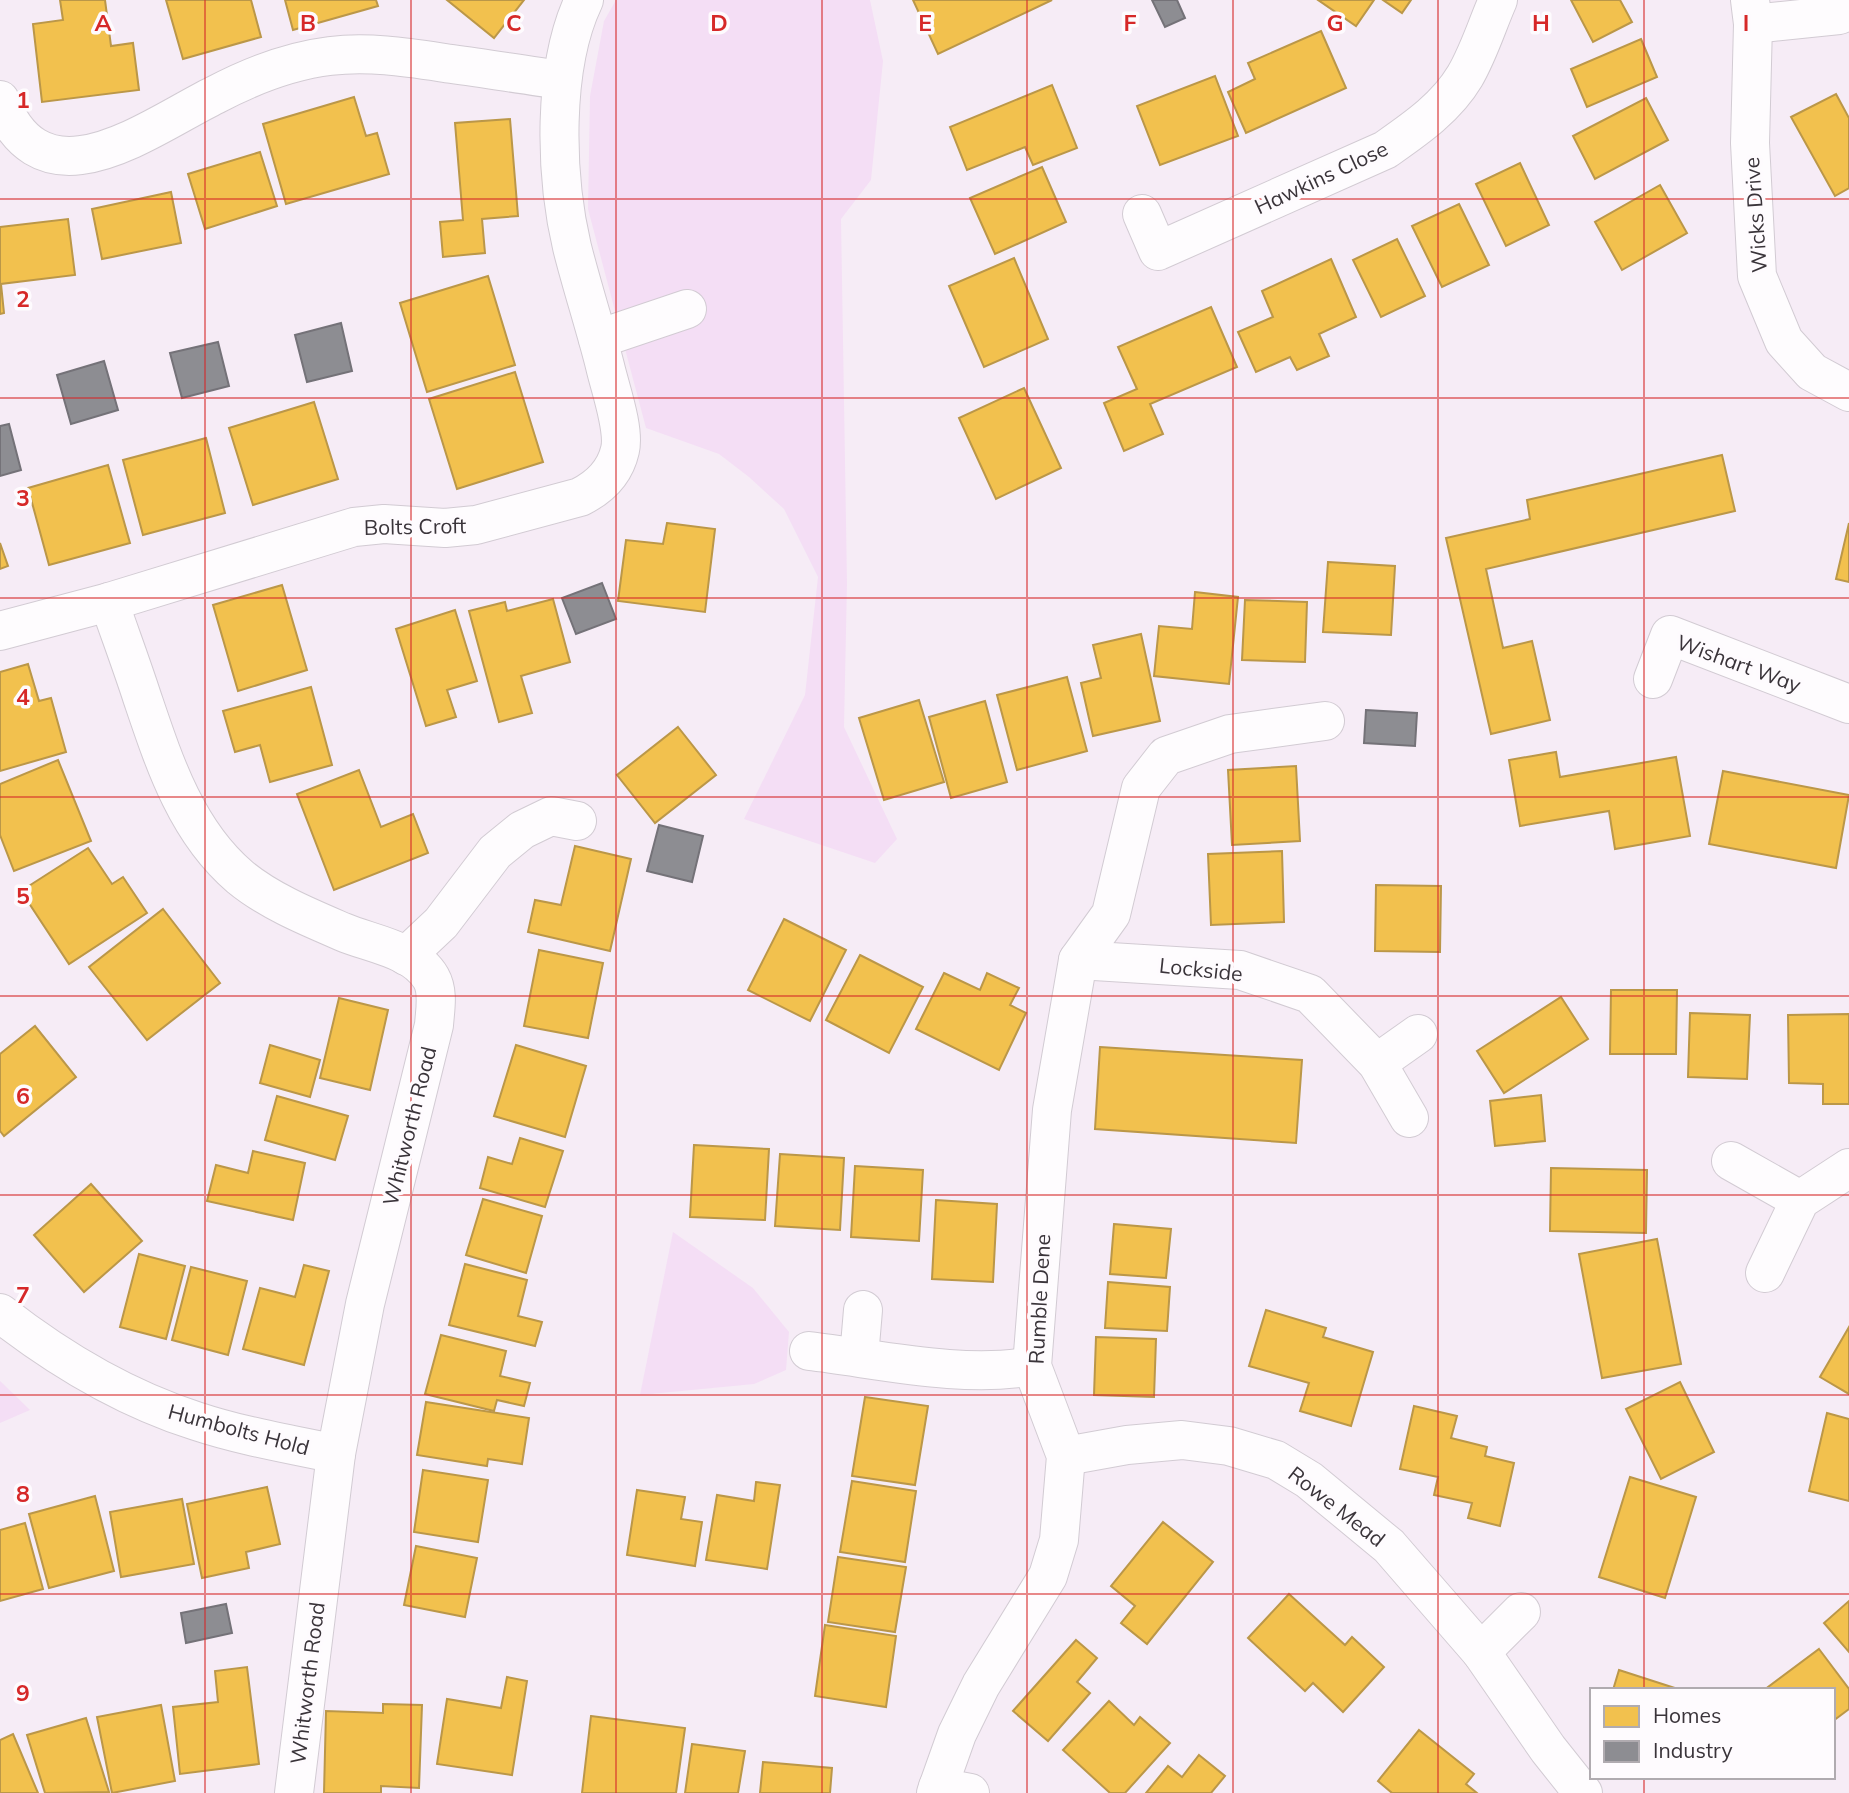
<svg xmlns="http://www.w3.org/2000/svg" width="1849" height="1793" viewBox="0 0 1849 1793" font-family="Mulish,sans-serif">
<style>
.green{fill:#f4def5}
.homes{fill:#f2c14e;stroke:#bb9748;stroke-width:2}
.industry{fill:#8d8d92;stroke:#747278;stroke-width:2}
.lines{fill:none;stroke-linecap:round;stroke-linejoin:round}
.minor-casing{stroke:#d2cbd3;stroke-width:40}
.minor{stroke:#fefcfe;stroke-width:38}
.grid{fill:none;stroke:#d62828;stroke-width:2;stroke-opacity:0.55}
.labels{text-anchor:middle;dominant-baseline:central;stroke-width:7;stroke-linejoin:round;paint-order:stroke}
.street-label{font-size:21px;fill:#3a343a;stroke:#fefbfe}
.grid-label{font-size:23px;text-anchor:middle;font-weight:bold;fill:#d62828;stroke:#fefbfe;stroke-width:7;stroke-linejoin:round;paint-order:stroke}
</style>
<rect width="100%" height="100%" fill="#f6ecf6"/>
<!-- green -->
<g class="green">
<path d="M616,0H870L883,61L871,180L841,219L847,583L844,727L897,839L875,863L744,819L805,695L818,577L784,509L749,477L719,454L646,428L588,209L590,96L604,21Z"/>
<path d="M673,1232L753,1288L789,1332L786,1370L754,1384L640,1395Z"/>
<path d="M0,1381L30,1410L0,1423Z"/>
</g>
<!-- homes -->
<g class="homes">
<path d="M60,0H105L111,46L133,43L139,90L42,102L33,24L63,20Z"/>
<path d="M166,0H251L261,37L183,59Z"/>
<path d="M285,0H376L378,6L293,30Z"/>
<path d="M447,0H524L494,38Z"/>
<path d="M913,0H1052L938,54Z"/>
<path d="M1318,0H1374L1356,26Z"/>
<path d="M1383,0H1411L1402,13Z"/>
<path d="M1571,0H1620L1632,22L1593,42Z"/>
<path d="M1321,31L1346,88L1246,133L1228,92L1255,79L1248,63Z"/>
<path d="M1641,39L1657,77L1587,107L1571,69Z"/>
<path d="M1215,76L1238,136L1160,165L1137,106Z"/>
<path d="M1052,85L1077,148L1033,165L1025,147L967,170L950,127Z"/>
<path d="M1836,94L1849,118V188L1835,196L1791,117Z"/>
<path d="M354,97L366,136L377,133L389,174L286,204L263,124Z"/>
<path d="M1646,98L1668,140L1595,179L1573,136Z"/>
<path d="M510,119L518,216L482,219L485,253L443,257L440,222L463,220L455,123Z"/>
<path d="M260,152L277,206L205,229L188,174Z"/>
<path d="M1520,163L1549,225L1506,246L1476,184Z"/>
<path d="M1042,167L1066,222L995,254L970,198Z"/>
<path d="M1660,185L1687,233L1622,270L1595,222Z"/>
<path d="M171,192L181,243L102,259L92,209Z"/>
<path d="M1459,204L1489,265L1442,287L1412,226Z"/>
<path d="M68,219L75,275L1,284L4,313L0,314V227Z"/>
<path d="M1397,239L1425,296L1381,317L1353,260Z"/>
<path d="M1014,258L1048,339L984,367L949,286Z"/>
<path d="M1331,259L1356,317L1319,334L1329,356L1297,370L1290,357L1256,372L1238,332L1273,317L1262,291Z"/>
<path d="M488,276L515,365L427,392L400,303Z"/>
<path d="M1211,307L1237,367L1150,404L1163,434L1124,451L1104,403L1137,389L1118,347Z"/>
<path d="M515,372L543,462L457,489L429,399Z"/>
<path d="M1024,388L1061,468L996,499L959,418Z"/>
<path d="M314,402L338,479L253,505L229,428Z"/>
<path d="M206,438L225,513L143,535L123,460Z"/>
<path d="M1722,455L1735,511L1486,569L1503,648L1532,641L1550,720L1491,734L1446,538L1530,519L1527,500Z"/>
<path d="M108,465L130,543L49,565L28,488Z"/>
<path d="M667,523L715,529L705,612L618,601L626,540L663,544Z"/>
<path d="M1849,523V582L1836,579Z"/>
<path d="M0,543L8,566L0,569Z"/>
<path d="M1328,562L1395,566L1391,635L1323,632Z"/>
<path d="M282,585L307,670L238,691L213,605Z"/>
<path d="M1195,592L1238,597L1229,684L1154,676L1159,626L1192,629Z"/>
<path d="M553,599L570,662L521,676L532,713L499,722L469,611L505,602L507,611Z"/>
<path d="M1245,600L1307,602L1305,662L1242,660Z"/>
<path d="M455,610L477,681L447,690L456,717L426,726L396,629Z"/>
<path d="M1141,634L1160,721L1093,736L1081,683L1101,678L1093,645Z"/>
<path d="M28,664L39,701L51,698L66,752L0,771V672Z"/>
<path d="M1067,677L1087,751L1017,770L997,695Z"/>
<path d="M311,687L332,765L270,782L260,745L235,752L223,711Z"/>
<path d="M919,700L944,782L884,800L859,718Z"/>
<path d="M985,701L1007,782L951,798L929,717Z"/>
<path d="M678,727L716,775L655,823L617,775Z"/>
<path d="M1556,752L1560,777L1676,757L1690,836L1615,849L1609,811L1520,826L1509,760Z"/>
<path d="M58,760L91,841L14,871L0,835V784Z"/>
<path d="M1296,766L1300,841L1232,845L1228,770Z"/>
<path d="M359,770L381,827L413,814L428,853L334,890L297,794Z"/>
<path d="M1723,771L1849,795L1836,868L1709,844Z"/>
<path d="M575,846L631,859L610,951L528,932L535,900L561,905Z"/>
<path d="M88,848L112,884L123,877L147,913L69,964L21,891Z"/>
<path d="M1282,851L1284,922L1211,925L1208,854Z"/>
<path d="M1376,885L1441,886L1440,952L1375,951Z"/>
<path d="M163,909L220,983L147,1040L89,967Z"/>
<path d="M784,919L846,950L810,1021L748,990Z"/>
<path d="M539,950L603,963L588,1038L524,1026Z"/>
<path d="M860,955L923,987L889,1053L826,1020Z"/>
<path d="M944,973L980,990L987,973L1019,988L1010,1005L1026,1013L999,1070L916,1029Z"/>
<path d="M1611,990H1677L1676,1054H1610Z"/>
<path d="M1561,997L1588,1039L1504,1093L1477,1051Z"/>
<path d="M339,998L388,1010L370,1090L320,1078Z"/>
<path d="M1690,1013L1750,1015L1747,1079L1688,1077Z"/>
<path d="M1849,1014V1104H1823V1084L1789,1083L1788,1015Z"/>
<path d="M35,1026L76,1077L4,1136L0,1131V1054Z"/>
<path d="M270,1045L320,1060L310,1097L260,1083Z"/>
<path d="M516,1045L586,1066L565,1137L494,1116Z"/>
<path d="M1100,1047L1302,1060L1296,1143L1095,1129Z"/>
<path d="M1541,1095L1545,1141L1495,1146L1490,1101Z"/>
<path d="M277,1096L348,1116L335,1160L265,1140Z"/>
<path d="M520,1138L563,1151L545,1207L480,1188L488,1157L512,1164Z"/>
<path d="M694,1145L769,1149L765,1220L690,1217Z"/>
<path d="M253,1151L305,1163L293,1220L207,1201L216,1165L248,1173Z"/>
<path d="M780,1154L844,1158L840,1230L775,1226Z"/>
<path d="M855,1166L923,1170L919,1241L851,1237Z"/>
<path d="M1551,1168L1647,1170L1646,1233L1550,1231Z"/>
<path d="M91,1184L142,1241L84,1292L34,1235Z"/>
<path d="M483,1199L542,1216L526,1273L466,1255Z"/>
<path d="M936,1200L997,1204L993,1282L932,1279Z"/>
<path d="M1114,1224L1171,1229L1166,1278L1110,1274Z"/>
<path d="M1657,1239L1681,1364L1602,1378L1579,1254Z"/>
<path d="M139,1254L185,1266L166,1339L120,1327Z"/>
<path d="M465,1264L527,1280L518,1316L542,1322L535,1346L449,1325Z"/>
<path d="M304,1265L329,1271L304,1365L243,1349L260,1288L295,1297Z"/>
<path d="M191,1267L247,1281L228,1355L172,1340Z"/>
<path d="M1108,1282L1170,1287L1167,1331L1105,1328Z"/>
<path d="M1266,1310L1326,1328L1323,1337L1373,1352L1351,1426L1300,1411L1309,1383L1249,1366Z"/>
<path d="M1849,1327V1394L1820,1377Z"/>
<path d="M441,1335L506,1351L500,1376L530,1383L524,1406L497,1400L494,1411L425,1394Z"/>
<path d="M1096,1337L1156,1339L1154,1397L1094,1395Z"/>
<path d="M1680,1382L1714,1452L1661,1479L1626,1409Z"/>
<path d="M865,1397L928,1406L915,1485L852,1476Z"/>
<path d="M426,1402L529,1418L522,1464L488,1459L487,1466L417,1455Z"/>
<path d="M1414,1406L1457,1416L1451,1438L1487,1447L1485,1456L1514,1463L1500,1526L1468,1518L1472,1503L1434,1495L1438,1477L1400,1469Z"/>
<path d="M1827,1413L1849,1419V1501L1809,1491Z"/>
<path d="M423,1470L488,1480L478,1542L414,1532Z"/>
<path d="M1630,1477L1696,1497L1665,1598L1599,1577Z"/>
<path d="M852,1481L916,1491L905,1562L840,1552Z"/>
<path d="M756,1482L780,1485L767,1569L706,1560L717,1495L754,1501Z"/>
<path d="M267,1487L280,1544L246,1552L249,1568L202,1578L187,1504Z"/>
<path d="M637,1490L685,1497L681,1519L702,1522L695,1566L627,1555Z"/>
<path d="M95,1496L114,1571L49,1588L29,1514Z"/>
<path d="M182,1499L194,1564L121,1577L110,1512Z"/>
<path d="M1163,1522L1213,1562L1147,1644L1121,1623L1135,1606L1111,1586Z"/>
<path d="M25,1523L43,1589L0,1601V1530Z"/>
<path d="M416,1546L477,1558L465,1617L404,1605Z"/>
<path d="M838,1557L906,1567L895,1632L828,1622Z"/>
<path d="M1289,1594L1345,1645L1352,1637L1384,1667L1343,1712L1313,1683L1305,1691L1248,1638Z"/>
<path d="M1849,1601V1652L1824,1623Z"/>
<path d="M825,1625L896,1636L886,1707L815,1696Z"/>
<path d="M1076,1640L1097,1658L1077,1682L1090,1693L1048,1741L1013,1711Z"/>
<path d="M1819,1649L1849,1689V1709L1833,1721V1690H1764Z"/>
<path d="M247,1667L259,1764L180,1774L173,1707L218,1702L215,1671Z"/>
<path d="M1619,1670L1681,1690H1613Z"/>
<path d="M507,1677L527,1681L512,1775L437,1764L447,1699L501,1708Z"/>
<path d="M1109,1701L1134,1725L1140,1717L1170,1743L1125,1793H1110L1063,1750Z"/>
<path d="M383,1704L422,1705L419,1788L381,1786V1793H324L326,1711L383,1713Z"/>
<path d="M161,1705L175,1781L112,1793L97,1717Z"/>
<path d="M591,1716L685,1728L676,1793H582Z"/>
<path d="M86,1718L109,1792L45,1793L27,1735Z"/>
<path d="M1419,1730L1474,1774L1466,1784L1477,1793H1392L1378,1781Z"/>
<path d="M13,1734L38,1793H0V1740Z"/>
<path d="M692,1744L745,1751L738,1793H685Z"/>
<path d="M1199,1755L1225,1776L1211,1793H1146L1168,1766L1182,1777Z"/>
<path d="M763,1762L832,1768L830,1793H760Z"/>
</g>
<!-- industry -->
<g class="industry">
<path d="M1152,0H1177L1185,18L1165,27Z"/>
<path d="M341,323L352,371L307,382L295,335Z"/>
<path d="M218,342L229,386L182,398L170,353Z"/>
<path d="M104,361L118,410L71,424L57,375Z"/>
<path d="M9,424L21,470L0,476V426Z"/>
<path d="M602,583L616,619L576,634L562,598Z"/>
<path d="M1366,710L1417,713L1415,746L1364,743Z"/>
<path d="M659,825L703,836L692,882L647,871Z"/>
<path d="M226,1604L232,1633L186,1643L181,1613Z"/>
</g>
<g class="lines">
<!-- minor casing -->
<g class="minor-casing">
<g id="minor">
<path d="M1750,0L1753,24L1750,143L1757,276L1784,341L1812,372L1849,392"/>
<path d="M1753,24L1839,15L1849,11"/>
<path d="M0,100C43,211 148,128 215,95C251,76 289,61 330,56C371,51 411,58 452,64C489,69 525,75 562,80"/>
<path d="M1142,214L1158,251L1385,150C1415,129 1446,108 1465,76C1479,52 1487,25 1498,0"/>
<path d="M598,339L687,309"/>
<path d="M109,602C120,634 132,666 142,697C164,762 186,831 240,877C269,901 308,917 343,932C371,944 414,949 431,978C439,992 435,1010 434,1025L365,1304L336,1454L294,1793"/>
<path d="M0,631L109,602L354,527L384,524L445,528L476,525L580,497C600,487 615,472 620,450C625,429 610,388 605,366C595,326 582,287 572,247C555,175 552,67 584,0"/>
<path d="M1653,679L1670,635L1849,704"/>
<path d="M406,956L441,923L495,852L522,830L551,816L577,821"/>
<path d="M1078,960L1240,970L1310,994L1377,1063L1409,1118"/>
<path d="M1377,1063L1418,1034"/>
<path d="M1731,1161L1800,1200"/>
<path d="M1765,1273L1800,1200L1849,1168"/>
<path d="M0,1313C59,1359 124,1398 196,1421C241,1436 289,1444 336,1454"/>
<path d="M809,1351C878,1359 964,1379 1032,1366"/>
<path d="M859,1357L863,1310"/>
<path d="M1066,1456L1127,1445L1182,1440L1229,1446L1276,1460L1309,1480L1389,1546L1481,1652L1548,1749L1583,1793"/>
<path d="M1481,1652L1521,1612"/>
<path d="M938,1787L970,1793"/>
<path d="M936,1793L957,1734L981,1685L1048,1576L1059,1540L1066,1456L1032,1366L1052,1110L1078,960L1111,914L1141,788L1166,756L1230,734L1325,721"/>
</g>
</g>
<!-- minor -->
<use href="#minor" class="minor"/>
</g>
<!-- grid -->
<path class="grid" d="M205,0V1793M411,0V1793M616,0V1793M822,0V1793M1027,0V1793M1233,0V1793M1438,0V1793M1644,0V1690M0,199H1849M0,398H1849M0,598H1849M0,797H1849M0,996H1849M0,1195H1849M0,1395H1849M0,1594H1849M1644,1777V1793"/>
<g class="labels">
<!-- street labels -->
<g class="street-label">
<text transform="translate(1321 177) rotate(-25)">Hawkins Close</text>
<text transform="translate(1755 215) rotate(-94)">Wicks Drive</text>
<text transform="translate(415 526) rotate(-1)">Bolts Croft</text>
<text transform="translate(1739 663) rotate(20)">Wishart Way</text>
<text transform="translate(1201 969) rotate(6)">Lockside</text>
<text transform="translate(409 1126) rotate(-76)">Whitworth Road</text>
<text transform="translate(1039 1299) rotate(-87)">Rumble Dene</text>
<text transform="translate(239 1429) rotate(15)">Humbolts Hold</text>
<text transform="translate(1337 1506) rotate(38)">Rowe Mead</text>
<text transform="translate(307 1683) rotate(-83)">Whitworth Road</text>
</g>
</g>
<g class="grid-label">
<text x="103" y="31">A</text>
<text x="308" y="31">B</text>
<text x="514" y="31">C</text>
<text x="719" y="31">D</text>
<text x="925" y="31">E</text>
<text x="1130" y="31">F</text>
<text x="1335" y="31">G</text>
<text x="1541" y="31">H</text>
<text x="1746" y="31">I</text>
<text x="23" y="108">1</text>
<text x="23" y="307">2</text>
<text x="23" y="506">3</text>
<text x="23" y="705">4</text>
<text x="23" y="904">5</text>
<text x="23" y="1104">6</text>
<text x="23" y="1303">7</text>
<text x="23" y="1502">8</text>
<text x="23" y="1701">9</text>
</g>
<!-- legend -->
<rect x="1590" y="1688" width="245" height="91" fill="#fefbfe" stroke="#b0abb0" stroke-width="2"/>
<rect x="1604" y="1706" width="35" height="21" fill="#f2c14e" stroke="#b0abb0" stroke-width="2"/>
<text x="1653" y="1723" font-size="21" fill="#3a343a">Homes</text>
<rect x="1604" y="1741" width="35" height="21" fill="#8d8d92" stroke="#b0abb0" stroke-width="2"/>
<text x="1653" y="1758" font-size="21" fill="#3a343a">Industry</text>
</svg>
